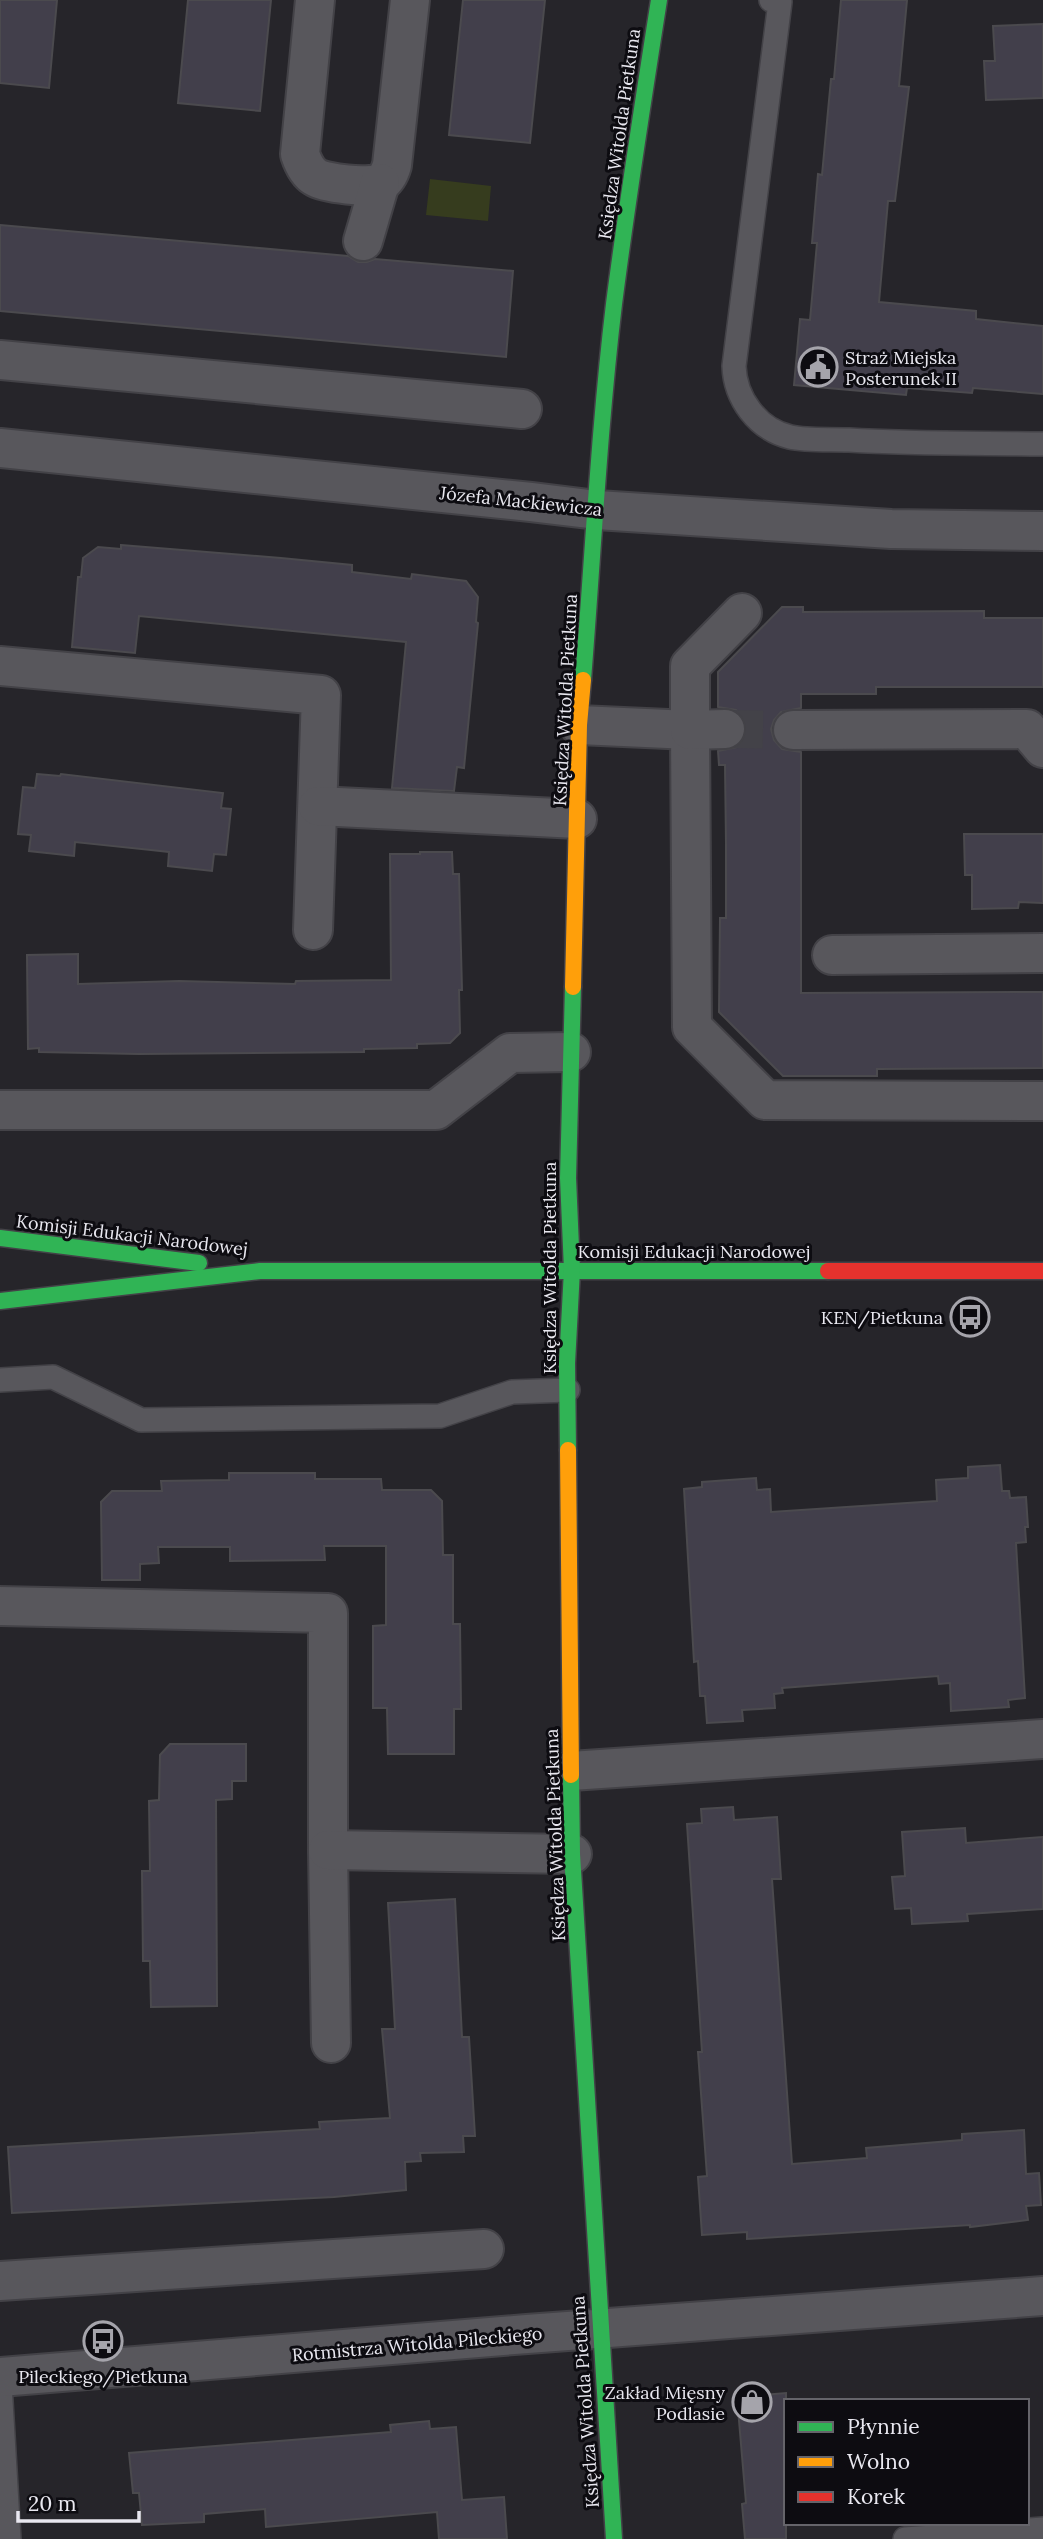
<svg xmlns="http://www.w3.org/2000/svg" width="1043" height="2539" viewBox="0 0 1043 2539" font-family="Lora,serif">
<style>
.green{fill:#363c1e}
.building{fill:#423f4b;stroke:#4b4a4e;stroke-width:2}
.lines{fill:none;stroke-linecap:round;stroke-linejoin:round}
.street-tunnel{stroke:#434248;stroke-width:38;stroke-dasharray:38 19;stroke-linecap:butt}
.lane-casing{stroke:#434247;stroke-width:26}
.street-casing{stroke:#434247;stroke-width:42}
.fast-casing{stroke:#434247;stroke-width:19}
.slow-casing{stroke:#434247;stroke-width:19}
.jam-casing{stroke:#434247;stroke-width:19}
.lane{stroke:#58575c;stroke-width:23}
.street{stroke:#58575c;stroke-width:38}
.fast{stroke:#30b455;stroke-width:16}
.slow{stroke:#ff9f0a;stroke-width:16}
.jam{stroke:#e5322d;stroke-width:16}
.labels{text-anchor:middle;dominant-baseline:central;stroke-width:6;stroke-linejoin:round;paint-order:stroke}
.street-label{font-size:18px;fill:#e9e8f0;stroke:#0d0c11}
.poi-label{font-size:18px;fill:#e9e8f0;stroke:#0d0c11;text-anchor:end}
</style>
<rect width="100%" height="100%" fill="#26252a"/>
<!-- green -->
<path class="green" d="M430,179L491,186L488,221L426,215Z"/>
<!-- building -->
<g class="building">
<path d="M0,0H57L49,88L0,83Z"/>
<path d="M188,0H271L260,111L178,103Z"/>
<path d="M463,0H545L530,143L449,135Z"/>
<path d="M841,0H907L899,86L909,87L895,201H888L879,302L976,311V319L1043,326V394L973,388L972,393L907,388L906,395L794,385L800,319L810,320L817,243H812L818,174L822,175L831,79H834Z"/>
<path d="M1043,24V98L986,100L984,61H995L993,26Z"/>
<path d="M0,225L348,256L358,262H367L375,259L513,271L506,357L0,311Z"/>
<path d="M121,545L281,558L352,565V572L411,579L412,574L466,581L478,597L476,622L478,623L464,768L457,767L454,791L392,788L406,642L139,616L135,653L72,647L78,577H81L83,558L98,547L121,549Z"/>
<path d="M782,607H803V612L984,611V618H1043V687H876V694H801V708L781,712L774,720L771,729L774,740L782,749L801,752V993L1043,992V1068L877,1069V1076H783L719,1012L720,918H726V844L725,765H719L718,751L737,747L744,740L747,729L744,718L736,710L718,707V672Z"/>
<path d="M37,774L60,776L61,774L223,793L221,808L231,809L226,855L214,854L212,871L168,866L169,852L151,850L75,842L74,856L29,851L31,835L18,834L23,787L35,788Z"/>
<path d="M964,834H1043V903L1019,902L1018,908L972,909V875H965Z"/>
<path d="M420,852H452L453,874H459L462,990H459L460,1033L450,1043L417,1044V1048L364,1049V1052L139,1054L39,1052V1048L28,1049L27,955L78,954V984L179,981L295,984L296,981L391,980L390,854H420Z"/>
<path d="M1000,1465L1002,1491H1009L1010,1498L1026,1497L1028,1527H1025L1026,1542L1016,1543L1025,1698L1008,1700L1009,1707L951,1711L950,1683L939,1684L938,1676L782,1688L783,1693L774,1694L775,1708L742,1710L743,1721L707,1723L705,1696H700L698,1661L694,1662L684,1489L702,1487V1482L756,1478L757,1490L770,1489L771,1512L937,1501L936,1480L968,1478V1467Z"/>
<path d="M229,1473H315V1479H381L382,1490H431L442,1501L443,1555H453V1624H460L461,1709H454V1754H388L387,1708H373V1626L386,1625V1546H324L325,1560L230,1561V1547H158L159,1563L140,1564V1580H102L101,1502L112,1491H162L161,1481L229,1480Z"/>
<path d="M170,1744H246V1781H232V1799L216,1800L217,2006L151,2007L150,1961H143L142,1871H150L149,1801L159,1800L160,1755Z"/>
<path d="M733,1807L734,1820L777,1817L781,1879H772L792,2164L867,2158L866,2148L962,2140V2134L1024,2130L1026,2174L1039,2173L1041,2205L1026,2206L1028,2220L970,2227V2225L747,2239V2232L702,2235L698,2177L707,2176L698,2052H702L687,1824L702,1823L701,1809Z"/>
<path d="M965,1828L966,1843L1043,1837V1909L967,1914L968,1921L912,1924L911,1908L895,1909L892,1877L905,1876L902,1832Z"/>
<path d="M455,1899L462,2037H469L475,2136H463L464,2152L420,2153L421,2161L405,2162L406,2190L334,2197L12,2213L8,2147L320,2129L319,2122L390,2118L382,2029H395L388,1903Z"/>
<path d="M786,2393V2539H745L742,2504L746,2503L737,2397Z"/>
<path d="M429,2421L430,2429L456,2427L462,2500L504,2497L507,2539H439L437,2512L266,2527L265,2509L204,2514V2522L142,2525L139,2493H133L129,2453L391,2432L390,2425Z"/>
</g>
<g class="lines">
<!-- street-tunnel -->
<path class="street-tunnel" d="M725,729L793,730"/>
<!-- lane casing -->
<g class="lane-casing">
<g id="lane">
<path d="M771,0L780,2L734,366C735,398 757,429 790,437C808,441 830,439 849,440C914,444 978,443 1043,444"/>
<path d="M0,1380L53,1377L141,1420L440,1416L512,1392L568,1390"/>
<path d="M0,2384L9,2539"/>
<path d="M905,2539L1043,2529"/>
</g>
</g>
<!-- street casing -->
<g class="street-casing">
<g id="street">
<path d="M315,0L300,154C303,163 307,172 315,177C326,184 368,188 380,183C387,179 390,172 392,165L410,0"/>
<path d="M363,241L380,183"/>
<path d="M0,360L522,409"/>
<path d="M0,448L531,502L597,510L891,529L1043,531"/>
<path d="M0,666L321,695L313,930"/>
<path d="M579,725L690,730L692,1027L765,1100L1043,1101"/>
<path d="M725,729L690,730V666L742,613"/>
<path d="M793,730L1027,729L1043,748"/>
<path d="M318,806L577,819"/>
<path d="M832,955L1043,953"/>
<path d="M0,1110H436L510,1053L571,1052"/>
<path d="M0,1606L328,1613V1850L331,2043"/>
<path d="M571,1771L1043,1739"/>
<path d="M328,1850L572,1854"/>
<path d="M0,2281L484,2249"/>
<path d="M0,2377L527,2334L1043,2296"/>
</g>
</g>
<!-- fast casing -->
<g class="fast-casing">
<g id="fast">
<path d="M583,680C593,555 599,429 614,304C627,203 643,101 659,0"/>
<path d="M0,1238L199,1263"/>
<path d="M0,1301L260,1271H828"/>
<path d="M568,1450L567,1363L572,1270L568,1178L573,987"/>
<path d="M571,1775L572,1854L614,2539"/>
</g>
</g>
<!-- slow casing -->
<g class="slow-casing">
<g id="slow">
<path d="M573,987L579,725L583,680"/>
<path d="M568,1450L571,1775"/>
</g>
</g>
<!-- jam casing -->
<g class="jam-casing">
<path id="jam" d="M828,1271H1043"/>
</g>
<!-- lane -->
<use href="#lane" class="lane"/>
<!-- street -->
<use href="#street" class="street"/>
<!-- fast -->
<use href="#fast" class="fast"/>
<!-- slow -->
<use href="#slow" class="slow"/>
<!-- jam -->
<use href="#jam" class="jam"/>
</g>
<!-- icons -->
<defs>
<g id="civic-ring" transform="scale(2.0125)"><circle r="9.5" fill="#0d0c11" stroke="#a5a4ab" stroke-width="1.5"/><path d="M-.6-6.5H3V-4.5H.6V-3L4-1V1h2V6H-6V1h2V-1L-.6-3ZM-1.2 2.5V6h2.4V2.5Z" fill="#a5a4ab"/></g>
<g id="bus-ring" transform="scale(2.0125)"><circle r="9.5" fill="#0d0c11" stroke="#a5a4ab" stroke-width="1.5"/><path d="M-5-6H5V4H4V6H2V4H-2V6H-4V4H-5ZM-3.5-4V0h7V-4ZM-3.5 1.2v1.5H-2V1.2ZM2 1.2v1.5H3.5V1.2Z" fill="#a5a4ab"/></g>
<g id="shop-ring" transform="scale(2.0125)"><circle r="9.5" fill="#0d0c11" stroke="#a5a4ab" stroke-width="1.5"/><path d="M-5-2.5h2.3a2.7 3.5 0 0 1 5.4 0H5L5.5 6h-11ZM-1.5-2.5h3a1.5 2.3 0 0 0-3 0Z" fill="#a5a4ab"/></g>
</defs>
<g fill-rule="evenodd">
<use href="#civic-ring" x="818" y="367"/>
<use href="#bus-ring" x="970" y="1317"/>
<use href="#bus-ring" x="103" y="2341"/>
<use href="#shop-ring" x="752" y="2402"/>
</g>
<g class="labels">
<!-- street labels -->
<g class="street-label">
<text transform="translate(619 134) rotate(-82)">Księdza Witolda Pietkuna</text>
<text transform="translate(521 501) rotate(6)">Józefa Mackiewicza</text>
<text transform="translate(565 700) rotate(-87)">Księdza Witolda Pietkuna</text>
<text transform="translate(132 1235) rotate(7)">Komisji Edukacji Narodowej</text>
<text x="694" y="1251">Komisji Edukacji Narodowej</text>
<text transform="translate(549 1268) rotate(-90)">Księdza Witolda Pietkuna</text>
<text transform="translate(555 1835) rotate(-92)">Księdza Witolda Pietkuna</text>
<text transform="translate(417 2344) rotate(-5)">Rotmistrza Witolda Pileckiego</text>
<text transform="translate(585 2402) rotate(-94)">Księdza Witolda Pietkuna</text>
</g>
<!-- poi labels -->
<g class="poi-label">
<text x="845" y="357" text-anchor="start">Straż Miejska<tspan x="845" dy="21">Posterunek II</tspan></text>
<text x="943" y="1317">KEN/Pietkuna</text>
<text x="103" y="2376" text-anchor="middle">Pileckiego/Pietkuna</text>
<text x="725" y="2392">Zakład Mięsny<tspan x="725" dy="21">Podlasie</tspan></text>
</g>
</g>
<!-- legend -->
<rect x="784" y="2399" width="245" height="126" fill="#0d0c11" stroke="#65646a" stroke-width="2"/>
<rect x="798" y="2422" width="35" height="10" fill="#30b455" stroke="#65646a" stroke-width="2"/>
<text x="847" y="2434" font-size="21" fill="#e9e8f0">Płynnie</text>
<rect x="798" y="2457" width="35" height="10" fill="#ff9f0a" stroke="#65646a" stroke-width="2"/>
<text x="847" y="2469" font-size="21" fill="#e9e8f0">Wolno</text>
<rect x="798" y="2492" width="35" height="10" fill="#e5322d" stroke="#65646a" stroke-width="2"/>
<text x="847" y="2504" font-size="21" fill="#e9e8f0">Korek</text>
<!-- scale -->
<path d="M18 2511v10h121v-10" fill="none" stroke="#e9e8f0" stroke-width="3.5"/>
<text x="28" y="2511" font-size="21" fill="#e9e8f0" stroke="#0d0c11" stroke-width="5" paint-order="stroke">20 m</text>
</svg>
